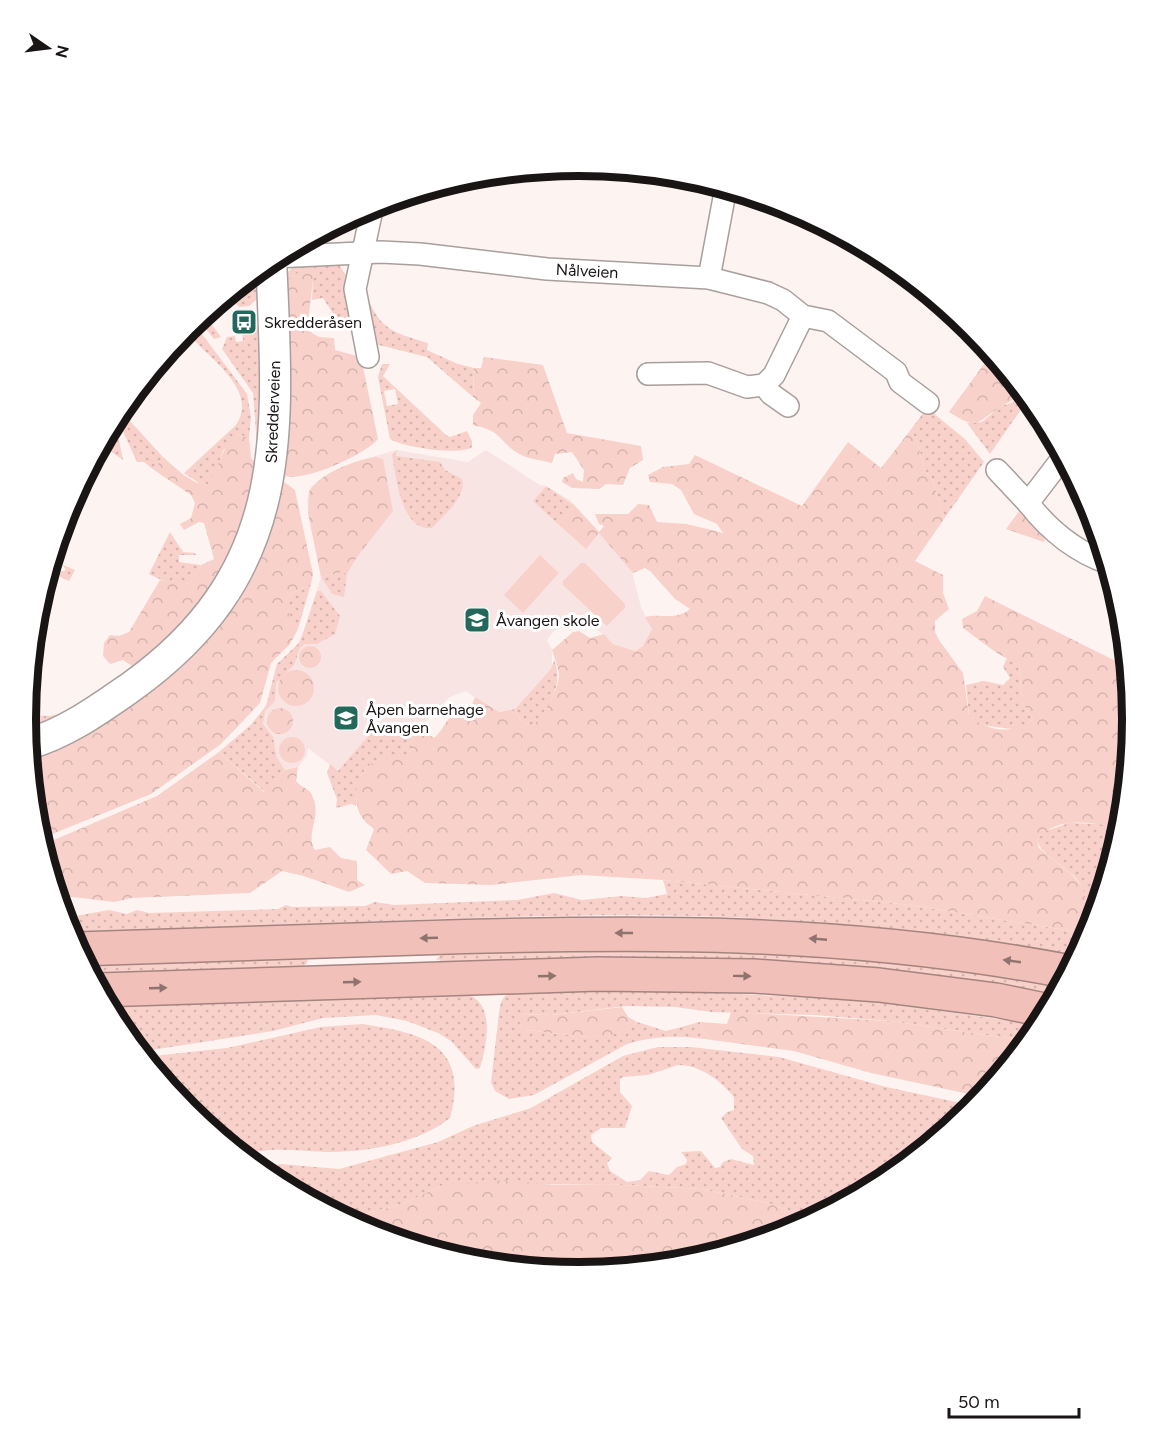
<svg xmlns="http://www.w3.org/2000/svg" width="1159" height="1438" viewBox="0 0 1159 1438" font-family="Figtree,sans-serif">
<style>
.built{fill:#f8e5e3}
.grass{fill:url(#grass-dots);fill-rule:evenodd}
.forest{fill:url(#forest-crowns)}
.garden{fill:#f9d1cb}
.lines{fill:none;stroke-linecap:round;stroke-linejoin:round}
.street-casing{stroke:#a89f9d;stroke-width:24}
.secondary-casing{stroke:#a89f9d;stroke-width:33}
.highway-casing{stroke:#a58480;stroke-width:36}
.street{stroke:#fff;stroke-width:21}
.secondary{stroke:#fff;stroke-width:30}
.highway{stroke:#f0c0b9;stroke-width:33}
.oneway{fill:#8f736f}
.labels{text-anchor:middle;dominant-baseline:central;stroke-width:6;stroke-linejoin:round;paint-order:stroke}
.street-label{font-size:16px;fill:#191515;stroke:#fff}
.poi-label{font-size:16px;fill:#191515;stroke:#fff;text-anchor:start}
.rim{fill:none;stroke:#191515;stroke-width:8}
</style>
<defs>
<pattern id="grass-dots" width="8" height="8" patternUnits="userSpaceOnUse" patternTransform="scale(1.5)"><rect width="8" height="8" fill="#f9d1cb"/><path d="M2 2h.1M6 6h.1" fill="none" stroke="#d5b3ad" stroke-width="1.8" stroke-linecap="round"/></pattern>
<pattern id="forest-crowns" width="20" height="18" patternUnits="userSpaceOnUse" patternTransform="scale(1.5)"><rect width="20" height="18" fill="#f9d1cb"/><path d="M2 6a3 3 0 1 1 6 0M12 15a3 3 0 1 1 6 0" fill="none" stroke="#d5b3ad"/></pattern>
</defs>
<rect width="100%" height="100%" fill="#fdf3f1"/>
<!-- built -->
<path class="built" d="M396,450L468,462L486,450L540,485L546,486L570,500L631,567L641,607L652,629L650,635L643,646L635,651L613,644L592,625L567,626L554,631L547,640L552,650V669L515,709L499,712L491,710L466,691L450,697L412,735L394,723L384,722L338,771L308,748L307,756L298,767L285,770L219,752L257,719L269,700L277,664L295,649L304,630L321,577L308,513L307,500L311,487L322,479L358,461Z"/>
<!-- grass -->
<g class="grass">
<path d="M338,263L348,279L356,332L341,326L323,298L312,300L313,280L294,277L284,284V276L294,266Z"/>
<path d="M249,277L258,288L257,299L249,306L239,307L228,295Z"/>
<path d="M367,295C379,330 395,333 428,343L427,350L458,364L474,368L473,397L427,357L375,344Z"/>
<path d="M204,314L221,337L214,339L198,319Z"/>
<path d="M263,325L258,458L253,393L222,349L227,337L235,336L236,342L243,341L242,329Z"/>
<path d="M196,326L247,394L251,417L249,438L238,434L223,451L215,474L208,484L202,485L184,473L236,425C258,392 214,362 193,339L182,349L175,343L187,338Z"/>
<path d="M165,355L172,363L161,373L155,367Z"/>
<path d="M382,364H390L383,376L446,435L450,437L467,431L472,441V447C461,456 402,447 390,439L378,377ZM395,389L398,404L387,406L384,391Z"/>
<path d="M1025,392L1029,398L990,454L967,423L982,422L1001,406L1011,403Z"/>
<path d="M927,408L965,439L984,462L944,519L933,481L925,470L916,438L909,432Z"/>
<path d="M120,410L163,457L154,470L144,462H137L116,416Z"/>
<path d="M112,425L118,435L123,460L101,445Z"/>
<path d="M397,450L396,456L440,462L445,470L462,479C467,497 443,516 432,528C401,532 396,476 392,455Z"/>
<path d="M546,486L575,506L558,524L533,501Z"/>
<path d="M170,532L183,552L195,553L196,555H179V562L201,565C198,570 195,578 191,582C182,589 158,579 149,574Z"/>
<path d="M63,565L75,570L69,581L48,571L56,573L66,570Z"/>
<path d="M342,572L347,574L344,597L332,594L321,577Z"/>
<path d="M311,584L298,629L284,606L287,596Z"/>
<path d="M317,591H321L340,616L335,634L317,644H305L300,648L294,665L276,683L275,701L265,711L263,724L273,737L277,758L285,770L265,792L219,752L250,726L266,706L277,664L300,642Z"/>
<path d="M1010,658L1019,666L1022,702L1033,719L1019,730L980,725L969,716L966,685L984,681L1003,685L1010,678L1003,667L1006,660Z"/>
<path d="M554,660C564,682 550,708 534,725C522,726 519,719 515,709L551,669Z"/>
<path d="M62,713L64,717L27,738L26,715L50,716Z"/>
<path d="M384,722L394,723L412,735L413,745L410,753C399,759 389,757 377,761C360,767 355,790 356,806L351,804L336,808L337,799L327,773L330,764L338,771L376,727Z"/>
<path d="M1069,823L1103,824L1122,830L1099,904L1087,903C1084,897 1084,890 1081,885C1071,868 1040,855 1037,840L1043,832Z"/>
<path d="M663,880L910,905L1090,934L1078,956C950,934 823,919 694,916C486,912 277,928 69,933L64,918L109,910L127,914L137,910L149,913L278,909L286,905L292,907L365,906L375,902L394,905L517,900L554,893L582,900L622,896L646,898L667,894Z"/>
<path d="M769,946L1064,982L1055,999L451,965L436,959L444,953Z"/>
<path d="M303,958L308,961L303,968L93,979L83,959Z"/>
<path d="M657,990L861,1000L1041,1025L1028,1041L890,1021L814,1015L712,1012L675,1007L626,1006L551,1015L518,1014L522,1030C559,1031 606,1048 637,1022L666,1031L700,1022L702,1031L712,1040C683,1035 656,1035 627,1044L534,1095L509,1099L495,1091L491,1082L499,1013L501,1002L507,993Z"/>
<path d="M465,994C496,1001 487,1044 480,1068L476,1069L451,1041L438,1033L407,1021L376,1015L323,1018L273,1031L139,1052L119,1026L108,1006Z"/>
<path d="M362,1024C422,1033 470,1044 450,1118C419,1143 368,1152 328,1152C299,1151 270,1146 242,1155L188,1110L144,1057L227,1048L321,1027Z"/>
<path d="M658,1047H691L779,1057L886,1087L975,1106L887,1180L811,1221L769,1203L701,1189L605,1184L443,1185L403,1204L352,1217L349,1221L271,1179L255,1166L281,1164L339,1169L438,1142L473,1126L531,1108L623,1056ZM678,1065C700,1065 720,1080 734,1097V1110L727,1112L721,1118L742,1149L753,1156L754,1165L731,1159L723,1162L720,1167L715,1168L701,1151L681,1152L687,1160L686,1164L677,1167L669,1175L649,1171L640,1180L627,1182L610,1171L607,1163L612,1158L592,1142L591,1135L601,1128H625L632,1106L620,1092V1079L623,1077L648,1075Z"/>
</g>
<!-- forest -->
<g class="forest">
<path d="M301,270L311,271L313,280L307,330L319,337L334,338L335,350L361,357L378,439C366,454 305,482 286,476L283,481L295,490L313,574L311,584L287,596L285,606L298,629L290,644L271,663L260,703L221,744L151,794L40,839L36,827L29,752L238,584L284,284Z"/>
<path d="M992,353L1025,392C1016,399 1008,402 999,408C974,424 978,430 949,412Z"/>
<path d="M484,357L543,365L567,433L641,446L643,460L630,468L623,485L606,484L599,489L572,488L562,482L563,478L573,473L576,479L583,482L584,470L572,452L555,454L552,463C541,460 525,459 516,452C495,437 503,432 473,425V415L481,403L473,397L474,368H481Z"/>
<path d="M909,432L916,438L925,470L933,481L944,519L915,561L943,575V593L949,609L935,621V632L939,640L963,673L969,716C989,732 1013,735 1033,719L1022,702L1019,666L994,651L963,628L962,619L977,611L985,596L1128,667L1133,719L1122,830C1096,822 1056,815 1037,840L1039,848L1069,872L1082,886L1087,903L1099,904L1090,934L910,905L663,880L581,875L491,885L425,883L407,871L391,874L366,850L374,829C371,826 367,824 364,820C350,803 355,773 374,762C385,756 398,759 410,753L413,745L412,735L419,728L434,738C449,725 443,712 467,717L475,697L499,712L515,709C519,719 522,726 534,725C545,712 559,691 559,673C558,666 554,658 552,650L573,632L579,631L590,638L604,634L613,644L635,651L643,646L652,629L645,617C662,613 676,621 690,609L675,599L650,571L645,568L633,573L599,533L586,549L558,524L575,506L599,532L604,526L599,524L595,514H628L638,504L649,505L657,522L687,524L723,533L717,524L694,514L681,490L672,484L650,482L648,475L663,467L689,464L695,455L802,506L848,442L881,468Z"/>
<path d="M238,434L249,438L251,458L264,471L210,601L135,668L123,660L110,664L103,656L104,643L110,635L119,636L129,632L160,580L186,584L192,581L201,565L214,559L204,523L199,522L184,530L180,524L191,518L195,503L191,495L154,470L163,457C175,467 192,486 208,484C220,467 221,446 238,434Z"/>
<path d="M376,457L383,459L393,511L357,557L347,574L342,572L321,577L308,513L309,492C319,473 356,460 376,457Z"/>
<path d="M1022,507L1047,531L1044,542L1006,529Z"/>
<circle cx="310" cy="657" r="11"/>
<circle cx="296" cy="688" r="18"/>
<circle cx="280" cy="721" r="13"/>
<circle cx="292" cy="750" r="13"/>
<path d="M219,752L264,792L285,770L298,767L296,781C300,786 308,789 311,793C324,817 304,832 315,850L330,847L341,858L357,861V880L365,885L349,892L304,876L282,871L250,893L132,898L114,902L57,895L42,845L157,796Z"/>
<path d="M622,1007L628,1017L637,1022C606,1049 559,1031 522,1030L517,1014L551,1015Z"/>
<path d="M731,1012L890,1021L1028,1041L983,1097L871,1073L794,1051L712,1040L702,1031L700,1022L727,1024Z"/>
<path d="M505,1180L553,1185L605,1184L701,1189L769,1203L811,1221L791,1231L687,1262L579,1273L471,1262L367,1231L349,1221L352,1217L403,1204L443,1185Z"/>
</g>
<!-- garden -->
<g class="garden">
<path d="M540,555L559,573L523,613L504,595Z"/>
<path d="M581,563H585L625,604V608L607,626L563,585V581Z"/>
</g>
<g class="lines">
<!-- street casing -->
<g class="street-casing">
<g id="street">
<path d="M275,257L381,252L420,254L547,269L709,278L768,293L783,300L803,316L828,321L896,372L900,382L928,403"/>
<path d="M709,278L726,187"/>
<path d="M368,357L355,289L373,205"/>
<path d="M648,374L708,373L747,387L764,385L774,375L803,316"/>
<path d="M764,385L771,394L788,406"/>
<path d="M1064,456L1028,503C1049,530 1076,552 1108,563"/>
<path d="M997,470L1028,503"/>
</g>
</g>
<!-- secondary casing -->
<g class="secondary-casing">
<path id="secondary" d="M28,744C66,733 98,710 131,687C292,572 279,435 271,259"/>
</g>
<!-- highway casing -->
<g class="highway-casing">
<g id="highway">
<path d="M77,949C190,945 304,942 417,938C640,931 849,929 1070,972"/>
<path d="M99,990L598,974L754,976L879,985L996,1000L1049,1011"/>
</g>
</g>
<!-- street -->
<use href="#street" class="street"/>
<!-- secondary -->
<use href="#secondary" class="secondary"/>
<!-- highway -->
<use href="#highway" class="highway"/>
</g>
<!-- one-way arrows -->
<defs><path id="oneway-solid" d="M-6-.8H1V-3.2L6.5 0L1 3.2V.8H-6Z" transform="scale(1.5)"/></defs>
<g class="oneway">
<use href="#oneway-solid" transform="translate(624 933) rotate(180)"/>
<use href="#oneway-solid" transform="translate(429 938) rotate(178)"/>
<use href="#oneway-solid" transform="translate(818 939) rotate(-175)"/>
<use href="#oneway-solid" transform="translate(1012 961) rotate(-172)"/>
<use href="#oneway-solid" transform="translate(547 976) rotate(-2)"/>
<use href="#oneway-solid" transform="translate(742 976) rotate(1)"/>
<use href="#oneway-solid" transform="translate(352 982) rotate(-2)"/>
<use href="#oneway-solid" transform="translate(158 988) rotate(-2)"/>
</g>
<!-- icons -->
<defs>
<g id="bus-square" transform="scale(1.35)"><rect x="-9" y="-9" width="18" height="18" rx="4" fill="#23685b" stroke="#fff"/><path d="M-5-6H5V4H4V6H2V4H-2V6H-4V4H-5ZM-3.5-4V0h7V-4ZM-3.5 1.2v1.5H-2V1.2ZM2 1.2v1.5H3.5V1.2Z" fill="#fff"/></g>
<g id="school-square" transform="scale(1.35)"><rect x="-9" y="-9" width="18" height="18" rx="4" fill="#23685b" stroke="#fff"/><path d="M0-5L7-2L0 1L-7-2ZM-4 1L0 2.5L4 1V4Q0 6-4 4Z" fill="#fff"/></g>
</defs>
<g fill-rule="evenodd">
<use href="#bus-square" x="244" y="322"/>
<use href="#school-square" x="477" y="620"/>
<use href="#school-square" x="346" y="718"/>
</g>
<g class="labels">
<!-- street labels -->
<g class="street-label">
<text transform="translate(587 271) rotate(3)">Nålveien</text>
<text transform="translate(273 412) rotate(-88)">Skredderveien</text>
</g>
<!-- poi labels -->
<g class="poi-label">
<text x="264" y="322">Skredderåsen</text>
<text x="496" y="620">Åvangen skole</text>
<text x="366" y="709">Åpen barnehage<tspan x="366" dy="18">Åvangen</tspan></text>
</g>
</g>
<!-- crop -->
<path d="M0 0H1159V1438H0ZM36 719a543 543 0 1 1 1086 0a543 543 0 1 1-1086 0Z" fill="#fff" fill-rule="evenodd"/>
<path class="rim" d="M36 719a543 543 0 1 1 1086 0a543 543 0 1 1-1086 0Z"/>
<!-- north arrow -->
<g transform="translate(48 48) rotate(104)" stroke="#ffffff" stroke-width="4.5" paint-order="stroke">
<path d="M0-4.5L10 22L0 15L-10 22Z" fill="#191515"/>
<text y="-9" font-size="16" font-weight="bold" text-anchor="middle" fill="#191515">N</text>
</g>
<!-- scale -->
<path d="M949 1408v9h130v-9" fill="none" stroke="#191515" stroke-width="3"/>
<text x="958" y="1408" font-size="18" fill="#191515" stroke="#ffffff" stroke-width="4.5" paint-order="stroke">50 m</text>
</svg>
